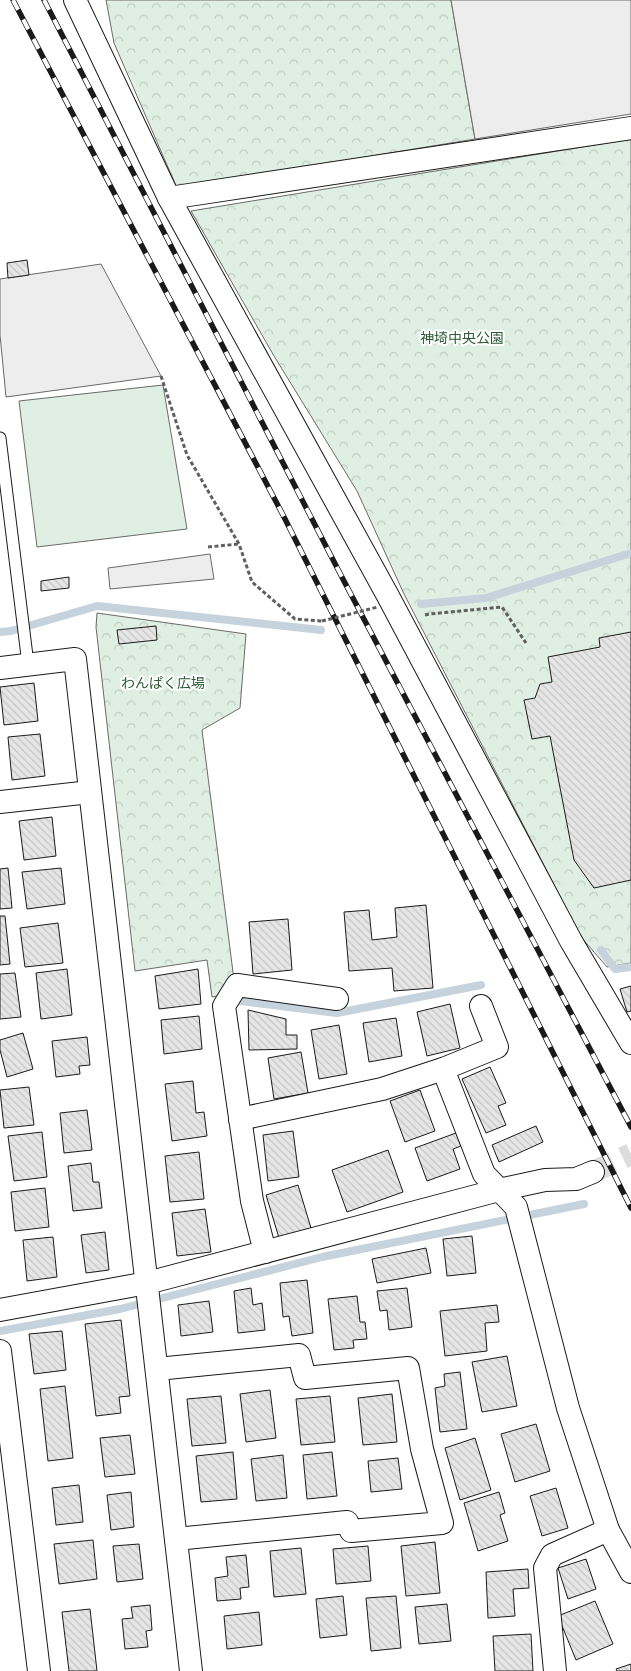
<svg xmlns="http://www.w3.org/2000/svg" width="631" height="1671" viewBox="0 0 631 1671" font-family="Roboto,'Noto Sans JP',sans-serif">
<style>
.grass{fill:#e0efe3;stroke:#6a6a6a}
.park{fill:url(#park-crowns);stroke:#6a6a6a}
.parking{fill:#ededed;stroke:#6a6a6a}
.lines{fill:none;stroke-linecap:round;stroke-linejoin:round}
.stream{stroke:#c6d2dc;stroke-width:8}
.building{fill:url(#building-back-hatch);stroke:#1a1a1a}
.street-tunnel{stroke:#ddd;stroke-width:22;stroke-dasharray:22 11;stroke-linecap:butt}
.lane-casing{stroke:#1a1a1a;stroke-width:13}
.street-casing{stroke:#1a1a1a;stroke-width:24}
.path{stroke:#5f5f5f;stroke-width:3;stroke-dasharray:4 2.5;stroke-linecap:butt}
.lane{stroke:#fff;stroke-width:11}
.street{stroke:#fff;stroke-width:22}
.rail-casing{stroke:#1a1a1a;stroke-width:5.5}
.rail{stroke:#fff;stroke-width:4;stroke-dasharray:11;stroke-linecap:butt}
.path-bridge{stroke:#5f5f5f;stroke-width:3;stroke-dasharray:4 2.5;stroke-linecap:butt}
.labels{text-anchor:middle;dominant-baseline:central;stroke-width:4;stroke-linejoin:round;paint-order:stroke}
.park-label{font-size:14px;fill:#2b5a34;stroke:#fff}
</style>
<defs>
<pattern id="park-crowns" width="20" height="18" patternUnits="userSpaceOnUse" patternTransform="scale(1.25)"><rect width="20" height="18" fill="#e0efe3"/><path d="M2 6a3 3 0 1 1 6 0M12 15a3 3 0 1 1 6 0" fill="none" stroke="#c0ccc2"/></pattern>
<pattern id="building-back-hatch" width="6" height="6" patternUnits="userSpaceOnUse" patternTransform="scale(1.25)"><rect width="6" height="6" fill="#e6e6e6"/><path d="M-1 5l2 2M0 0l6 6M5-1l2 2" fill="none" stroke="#c5c5c5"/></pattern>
</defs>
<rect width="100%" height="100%" fill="#fff"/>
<!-- grass -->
<path class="grass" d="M163,385L187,529L37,547L19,401Z"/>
<!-- park -->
<g class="park">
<path d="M106,0H451L475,139L177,188L114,43Z"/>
<path d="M631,139V963L607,967L581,937L404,594L357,491L274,356L191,211Z"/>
<path d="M97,613L246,634L240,708L202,730L234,980L224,995L212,997L207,960L135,971L96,627Z"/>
</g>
<!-- parking -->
<g class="parking">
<path d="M451,0H631V114L475,139Z"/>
<path d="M101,264L161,376L6,397L0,335V279Z"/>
<path d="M210,554L214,579L110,589L108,568Z"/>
</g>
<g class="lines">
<!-- stream -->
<g class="stream">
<path d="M421,604L486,598L631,553"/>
<path d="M0,632L11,631L97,606L321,630"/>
<path d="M601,950L615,969L631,967"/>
<path d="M241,1001L337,1013L481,985"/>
<path d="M0,1331L120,1309L322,1257L584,1204"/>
</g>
</g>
<!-- building -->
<g class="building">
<path d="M27,260L29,275L8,278L7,263Z"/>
<path d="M69,577V588L41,591V581Z"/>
<path d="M156,626L157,640L119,644L117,630Z"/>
<path d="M631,632V880L594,888L574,860L550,736L532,739L524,700L535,698L540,684L552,682L548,657L600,647L599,638Z"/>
<path d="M34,683L38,721L4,725L0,687Z"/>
<path d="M40,734L45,776L12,780L8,737Z"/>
<path d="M52,817L56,856L24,860L19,821Z"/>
<path d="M8,868L12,908L0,909V869Z"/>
<path d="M61,868L65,904L27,909L22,872Z"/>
<path d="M426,905L433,988L394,991L392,968L349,971L344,912L369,910L372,940L397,937L395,908Z"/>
<path d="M0,916H5L10,964L0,965Z"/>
<path d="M288,919L292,970L253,974L249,922Z"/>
<path d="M58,923L63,963L25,967L20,928Z"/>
<path d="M67,969L72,1015L41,1019L36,973Z"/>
<path d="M198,969L201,1004L159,1009L155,976Z"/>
<path d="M15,973L21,1017L0,1019V974Z"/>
<path d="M631,986V1011L627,1012L620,989Z"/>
<path d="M450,1004L460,1048L427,1056L417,1012Z"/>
<path d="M248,1010L286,1019V1035H297V1049L249,1050Z"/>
<path d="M199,1016L202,1049L164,1054L161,1020Z"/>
<path d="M396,1018L402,1056L369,1062L363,1023Z"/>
<path d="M339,1025L347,1074L319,1079L311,1030Z"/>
<path d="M23,1033L33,1069L7,1077L0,1050V1040Z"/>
<path d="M87,1037L90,1065L79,1066L80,1074L56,1077L52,1041Z"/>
<path d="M301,1052L308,1093L274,1099L268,1058Z"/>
<path d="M490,1067L506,1103L498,1106L506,1125L486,1133L462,1079Z"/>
<path d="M193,1081L196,1113L204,1112L207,1136L172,1141L165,1084Z"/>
<path d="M29,1087L34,1125L4,1128L0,1090Z"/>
<path d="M420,1090L435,1131L405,1142L390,1101Z"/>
<path d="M87,1110L92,1150L64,1153L60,1113Z"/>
<path d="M536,1126L543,1142L499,1162L492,1145Z"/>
<path d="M293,1131L299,1177L268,1181L263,1135Z"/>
<path d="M42,1132L47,1177L14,1181L8,1136Z"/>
<path d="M456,1133L461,1146L453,1149L460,1169L427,1181L415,1148Z"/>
<path d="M388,1150L403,1192L347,1212L332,1170Z"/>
<path d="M199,1152L204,1199L170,1202L165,1156Z"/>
<path d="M91,1163L93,1182H99L102,1208L73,1211L68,1166Z"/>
<path d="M298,1185L311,1228L279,1238L266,1195Z"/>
<path d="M45,1188L49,1227L15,1231L11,1192Z"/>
<path d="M205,1209L211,1252L177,1256L172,1213Z"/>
<path d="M105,1232L109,1270L86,1273L81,1235Z"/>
<path d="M472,1236L476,1273L447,1276L443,1239Z"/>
<path d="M53,1237L57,1277L27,1281L23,1240Z"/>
<path d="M426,1248L431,1273L377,1283L372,1259Z"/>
<path d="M307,1280L313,1333L292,1336L289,1316L283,1317L280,1283Z"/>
<path d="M251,1288L253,1305L262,1303L265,1330L238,1333L234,1291Z"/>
<path d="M407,1288L412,1327L389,1330L387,1310L380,1311L377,1291Z"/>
<path d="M357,1296L360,1322H365L367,1339L353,1340L354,1348L334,1350L328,1299Z"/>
<path d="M209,1301L213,1332L181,1336L178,1305Z"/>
<path d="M497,1305L499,1322L485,1323L487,1351L445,1356L440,1311Z"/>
<path d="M121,1320L130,1396L119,1397L121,1413L96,1416L85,1324Z"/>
<path d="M62,1331L66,1370L34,1374L29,1334Z"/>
<path d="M507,1356L517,1406L482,1412L472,1362Z"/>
<path d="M460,1372L467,1429L440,1432L435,1388L445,1386L444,1374Z"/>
<path d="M65,1386L73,1458L48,1461L40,1389Z"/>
<path d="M270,1390L276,1438L246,1442L240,1394Z"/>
<path d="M392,1394L397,1442L363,1445L358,1398Z"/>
<path d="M221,1396L226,1443L192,1446L187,1399Z"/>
<path d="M330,1396L335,1442L301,1445L296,1399Z"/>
<path d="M536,1424L550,1471L515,1482L501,1434Z"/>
<path d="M130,1435L135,1474L105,1477L100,1438Z"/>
<path d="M475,1438L491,1490L460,1500L445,1448Z"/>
<path d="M233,1452L237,1499L201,1502L196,1456Z"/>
<path d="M332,1452L337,1496L307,1499L303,1455Z"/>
<path d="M283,1455L287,1498L256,1501L251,1459Z"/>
<path d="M398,1458L402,1489L371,1492L368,1461Z"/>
<path d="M79,1485L83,1522L56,1525L52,1488Z"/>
<path d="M556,1488L568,1528L542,1536L530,1496Z"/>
<path d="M131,1492L134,1527L111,1530L107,1495Z"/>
<path d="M499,1492L505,1513L500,1515L508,1541L478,1551L464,1503Z"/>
<path d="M93,1540L97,1579L59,1584L54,1544Z"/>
<path d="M435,1542L440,1593L406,1596L401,1546Z"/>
<path d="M139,1544L143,1579L117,1582L113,1546Z"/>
<path d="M368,1546L371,1581L336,1584L333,1549Z"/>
<path d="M301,1548L306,1594L274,1597L270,1551Z"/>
<path d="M246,1555L249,1587L240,1588L241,1599L217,1601L215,1578L228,1576L226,1557Z"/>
<path d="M586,1559L596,1589L568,1599L558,1568Z"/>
<path d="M528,1569L529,1588L513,1589L515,1616L488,1618L486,1572Z"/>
<path d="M343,1596L347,1635L320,1638L316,1599Z"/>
<path d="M396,1596L401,1648L371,1651L366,1598Z"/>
<path d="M595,1601L613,1644L576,1660L558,1616Z"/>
<path d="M447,1604L451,1641L419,1644L415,1607Z"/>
<path d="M150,1605L152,1630L146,1631L148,1647L125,1649L122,1619L133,1618L131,1607Z"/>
<path d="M90,1609L97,1671H69L62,1612Z"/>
<path d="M259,1612L262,1645L227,1649L224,1616Z"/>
<path d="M531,1634L533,1671H495L493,1636Z"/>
<path d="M631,1664V1671H617L616,1669Z"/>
</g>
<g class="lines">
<!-- street-tunnel -->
<path class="street-tunnel" d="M593,1172L631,1154"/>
<!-- lane casing -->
<g class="lane-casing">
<path id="lane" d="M0,438L28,664"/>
</g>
<!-- street casing -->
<g class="street-casing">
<g id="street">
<path d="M75,0L169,198L388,596L571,941L631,1043"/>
<path d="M169,198L631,128"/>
<path d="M0,668L75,659L191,1671"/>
<path d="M0,802L90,792"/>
<path d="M481,1006L497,1047L443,1069L484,1174L516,1207L568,1408L608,1530L631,1572"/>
<path d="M240,1119L382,1089L443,1069"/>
<path d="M265,1252L252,1201L224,1006L237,985L337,999"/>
<path d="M0,1310L147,1283L499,1190L545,1180L576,1179L593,1172"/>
<path d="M0,1351L39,1671"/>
<path d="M157,1369L299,1355L305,1378L408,1368L422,1449L442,1523L351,1531L347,1522L176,1539"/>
<path d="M555,1671L545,1568L552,1555L608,1530"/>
</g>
</g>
<!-- path -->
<g class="path">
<path d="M161,376L187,455L239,544L252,582L295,619L322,621"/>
<path d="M208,547L239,544"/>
<path d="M425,615L429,614L502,607L526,643"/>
</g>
<!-- lane -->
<use href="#lane" class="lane"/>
<!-- street -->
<use href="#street" class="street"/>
<!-- rail casing -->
<g class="rail-casing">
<g id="rail">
<path d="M13,0L283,515L631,1208"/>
<path d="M44,0L345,583L631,1127"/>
</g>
</g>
<!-- rail -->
<use href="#rail" class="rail"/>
<!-- path-bridge -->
<path class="path-bridge" d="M322,621L378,607"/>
</g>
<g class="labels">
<!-- park labels -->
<g class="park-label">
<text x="462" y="338">神埼中央公園</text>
<text x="163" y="683">わんぱく広場</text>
</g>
</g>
</svg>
